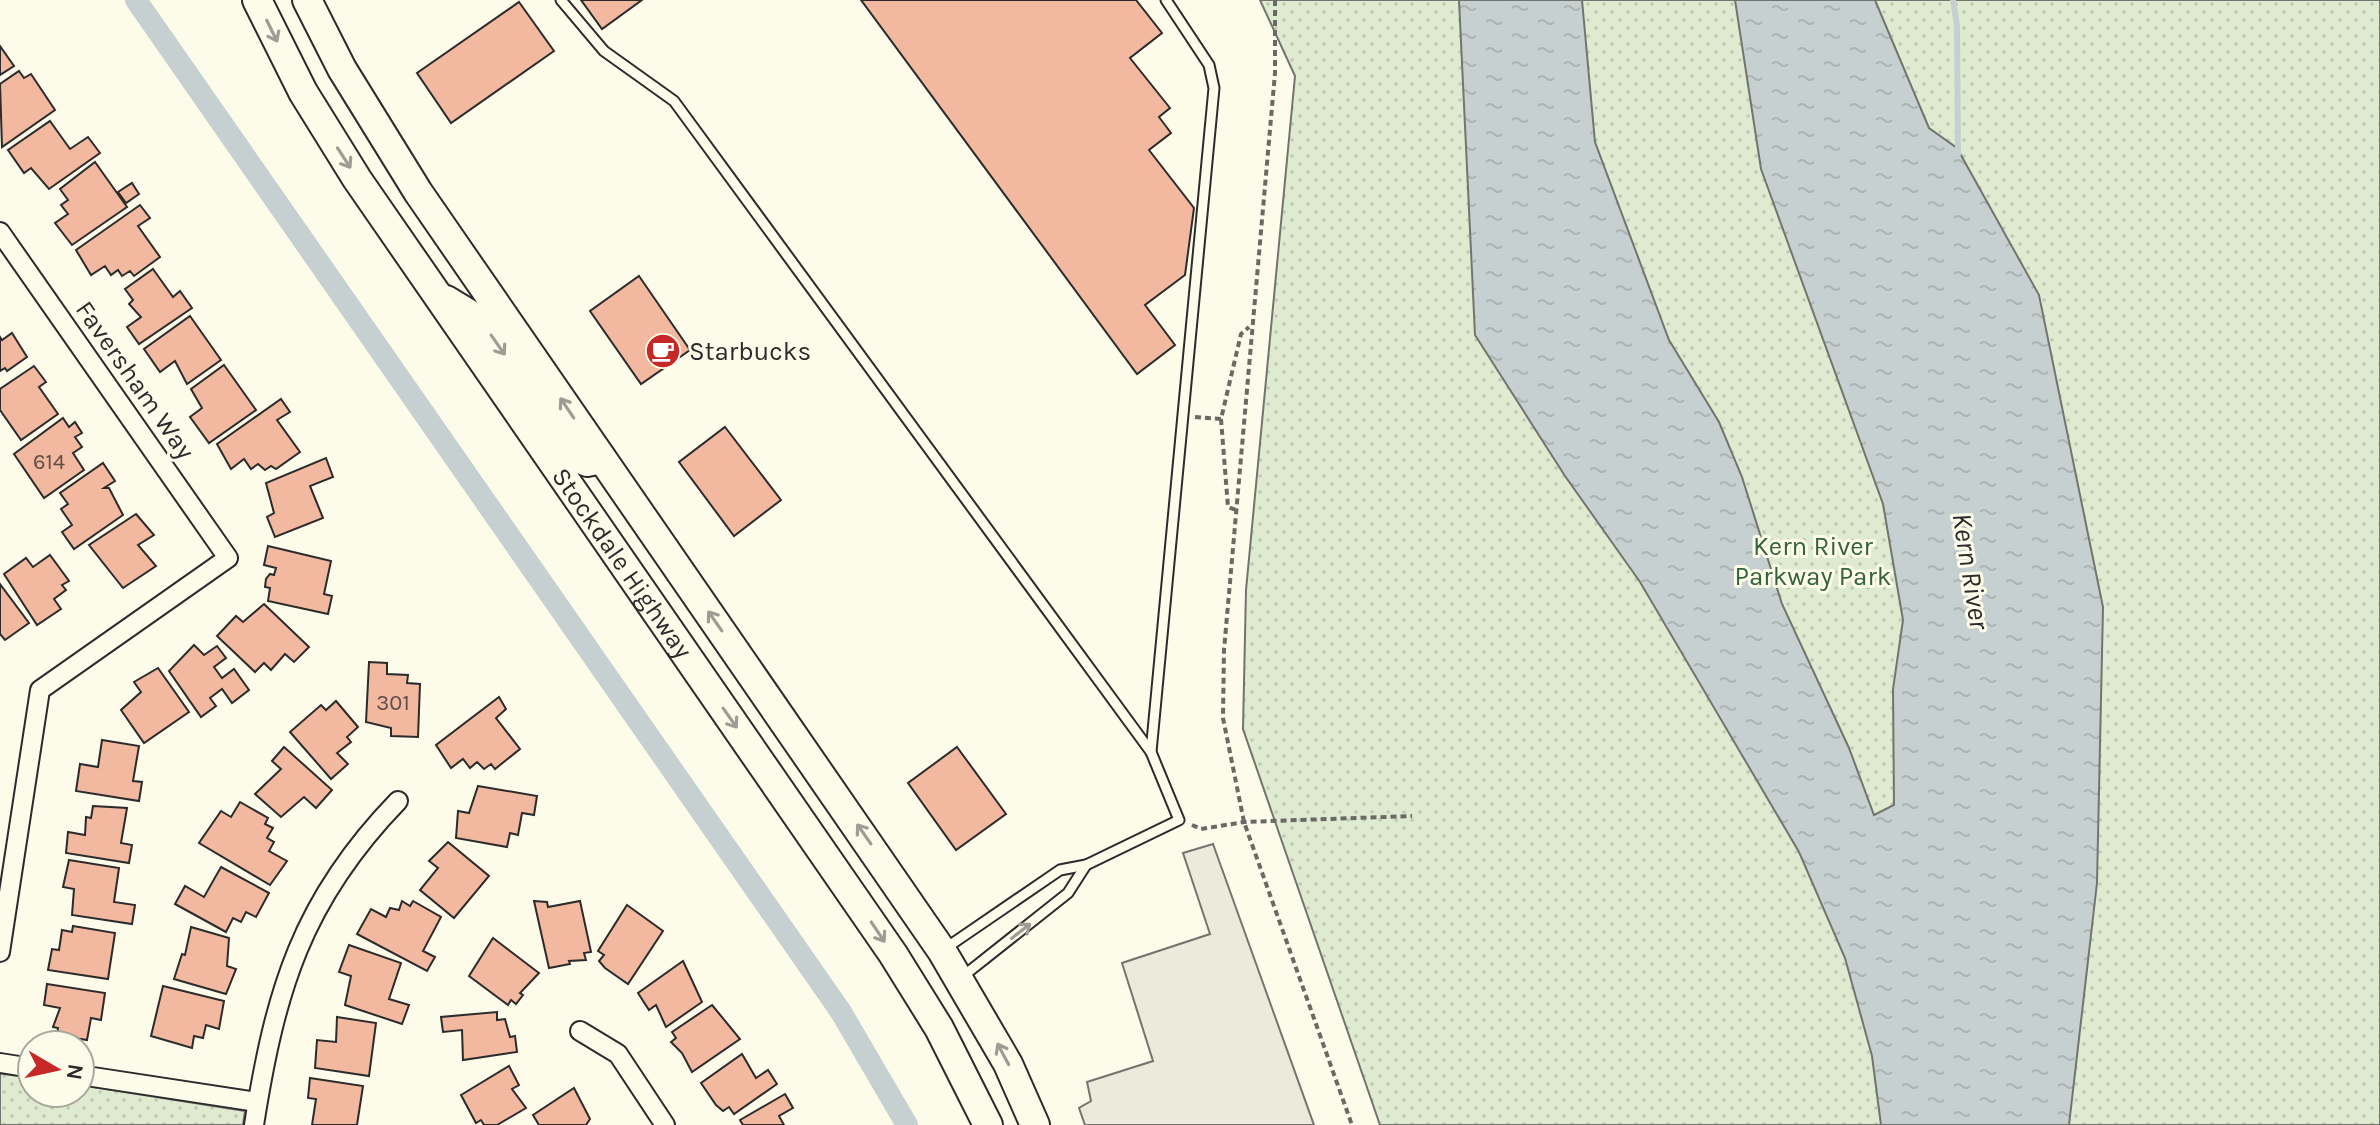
<svg xmlns="http://www.w3.org/2000/svg" width="2380" height="1125" viewBox="0 0 2380 1125" font-family="Karla,sans-serif">
<style>
.park{fill:url(#park-dots);stroke:#74746e;stroke-width:2}
.parking{fill:#eceadb;stroke:#74746e;stroke-width:2}
.water{fill:url(#water-ripples);stroke:#74746e;stroke-width:2}
.lines{fill:none;stroke-linecap:round;stroke-linejoin:round}
.stream{stroke:#c7d0d0;stroke-width:6}
.canal{stroke:#c7d0d0;stroke-width:22}
.building{fill:#f2b8a0;stroke:#2b2b2b;stroke-width:2}
.service-casing{stroke:#2b2b2b;stroke-width:13}
.minor-casing{stroke:#2b2b2b;stroke-width:22}
.primary-casing{stroke:#2b2b2b;stroke-width:32}
.path{stroke:#6a6964;stroke-width:4;stroke-dasharray:6 4;stroke-linecap:butt}
.service{stroke:#fdfbea;stroke-width:9}
.minor{stroke:#fdfbea;stroke-width:18}
.primary{stroke:#fdfbea;stroke-width:28}
.oneway{stroke:#9e9d94}
.labels{text-anchor:middle;dominant-baseline:central;stroke-width:6;stroke-linejoin:round;paint-order:stroke}
.number-label{font-size:22px;fill:#5d4e48}
.poi-label{font-size:26px;fill:#2b2b2b;stroke:#fdfbea;text-anchor:start}
.street-label{font-size:26px;fill:#2b2b2b;stroke:#fdfbea}
.park-label{font-size:26px;fill:#34623c;stroke:#fdfbea}
.water-label{font-size:28px;font-style:italic;fill:#2b2b2b;stroke:#fdfbea}
</style>
<defs>
<pattern id="park-dots" width="8" height="8" patternUnits="userSpaceOnUse" patternTransform="scale(2)"><rect width="8" height="8" fill="#deebd1"/><path d="M2 2h.1M6 6h.1" fill="none" stroke="#bfcab4" stroke-width="1.8" stroke-linecap="round"/></pattern>
<pattern id="water-ripples" width="26" height="14" patternUnits="userSpaceOnUse" patternTransform="scale(2)"><rect width="26" height="14" fill="#c7d0d0"/><path d="M2 4q2-2 4 0t4 0M15 11q2-2 4 0t4 0" fill="none" stroke="#abb3b3"/></pattern>
</defs>
<rect width="100%" height="100%" fill="#fdfbea"/>
<!-- park -->
<g class="park">
<path d="M1260,0H2380V1125H1380L1243,729L1246,590L1295,76Z"/>
<path d="M0,1072L32,1077V1093H80V1085L245,1111L243,1125H0Z"/>
</g>
<!-- parking -->
<path class="parking" d="M1213,844L1314,1125H1085L1079,1108L1091,1101L1087,1082L1153,1061L1122,963L1210,934L1183,853Z"/>
<!-- water -->
<path class="water" d="M1459,0H1582L1595,142L1669,340L1719,422L1742,477L1782,604L1849,748L1874,815L1894,805L1893,689L1903,620L1883,504L1761,169L1735,0H1875L1929,128L1957,148L2039,295L2103,607L2097,883L2069,1125H1881L1872,1056L1845,958L1799,852L1640,582L1565,476L1475,335Z"/>
<g class="lines">
<!-- stream -->
<path class="stream" d="M1953,0L1957,26L1958,154"/>
<!-- canal -->
<path class="canal" d="M136,0L841,1012L907,1125"/>
</g>
<!-- building -->
<g class="building">
<path d="M581,0H642L602,29Z"/>
<path d="M861,0H1136L1162,33L1130,58L1170,108L1159,117L1171,133L1149,150L1194,208L1185,275L1145,305L1175,345L1137,374Z"/>
<path d="M519,2L554,51L451,123L417,73Z"/>
<path d="M0,46L14,66L0,75Z"/>
<path d="M19,71L24,78L31,74L55,110L2,147L0,84Z"/>
<path d="M50,121L70,149L88,137L100,153L49,189L31,168L24,173L8,150Z"/>
<path d="M95,162L127,207L72,245L55,223L68,214L61,205L68,200L60,189Z"/>
<path d="M132,183L139,194L126,203L118,192Z"/>
<path d="M140,205L150,218L138,226L160,257L134,276L130,271L122,276L118,270L111,275L105,266L91,275L76,250Z"/>
<path d="M153,269L173,297L180,291L192,308L139,344L127,327L141,317L129,304L133,300L125,289Z"/>
<path d="M639,276L690,350L641,384L590,311Z"/>
<path d="M190,316L221,360L187,384L175,361L160,372L144,349Z"/>
<path d="M12,333L27,357L7,371L5,368L0,371V337L2,340Z"/>
<path d="M224,365L256,410L209,443L190,417L202,408L191,389Z"/>
<path d="M34,366L46,382L39,387L58,414L21,440L0,410V389Z"/>
<path d="M281,399L290,412L277,420L300,452L276,469L271,466L265,470L258,464L251,469L244,459L231,469L217,444Z"/>
<path d="M63,418L69,427L75,422L82,433L75,437L82,447L73,453L84,470L44,498L14,454Z"/>
<path d="M725,427L781,500L734,536L679,462Z"/>
<path d="M326,458L333,477L310,486L323,518L275,537L267,517L274,513L266,483Z"/>
<path d="M103,463L115,481L104,488H109L123,515L74,549L62,532L72,525L61,509L68,504L60,493Z"/>
<path d="M136,514L154,535L138,545L156,566L123,588L89,545Z"/>
<path d="M268,546L331,561L324,594L332,596L328,614L268,601L270,588L265,587L266,579L270,574L274,575L276,568L264,565Z"/>
<path d="M50,555L69,581L62,585L66,590L54,599L61,609L37,625L4,574L26,558L33,567Z"/>
<path d="M0,584L29,623L5,640L0,634Z"/>
<path d="M264,604L309,647L294,662L285,654L271,670L264,663L255,672L217,636L236,616L243,622Z"/>
<path d="M194,645L204,655L217,646L226,658L214,667L222,678L234,669L249,690L232,703L222,689L210,698L216,706L201,717L169,671Z"/>
<path d="M369,662L387,663V674L408,675L407,683L420,684L418,737L391,736V728L366,722Z"/>
<path d="M158,668L189,712L144,743L121,710L141,692L134,682Z"/>
<path d="M499,697L506,709L496,718L520,749L495,769L491,764L484,769L477,762L470,768L463,759L451,768L436,745Z"/>
<path d="M336,701L358,727L347,737L351,742L337,753L348,764L331,779L290,732L321,705L326,710Z"/>
<path d="M102,740L139,746L133,781L142,782L139,801L76,791L80,764L98,767Z"/>
<path d="M284,747L332,790L316,808L304,797L281,817L255,794L281,769L272,761Z"/>
<path d="M957,747L1006,814L956,850L908,783Z"/>
<path d="M478,786L537,796L534,815L522,813L518,835L510,833L507,847L456,838L458,811L469,813Z"/>
<path d="M240,802L268,818L265,824L273,828L267,838L274,842L269,851L287,861L270,885L199,843L221,811L231,817Z"/>
<path d="M93,806L127,808L121,843L132,845L129,863L66,853L68,832L85,835L86,817L91,818Z"/>
<path d="M448,842L489,876L454,918L420,890L438,868L429,861Z"/>
<path d="M69,860L119,868L114,902L135,905L132,924L72,915L74,889L63,887Z"/>
<path d="M221,867L269,893L256,917L246,912L241,922L233,918L226,932L175,904L185,886L204,897Z"/>
<path d="M402,901L410,906L413,901L441,917L423,951L435,957L427,971L357,934L371,909L386,917L390,908L399,910Z"/>
<path d="M534,901L547,902L548,907L580,901L591,952L584,953L586,960L569,961L570,964L549,968Z"/>
<path d="M627,905L663,931L628,984L605,968L599,961L604,955L598,951Z"/>
<path d="M73,926L115,933L108,979L48,970L52,949L59,950L62,930L72,932Z"/>
<path d="M191,927L229,938L227,966L236,969L226,994L174,979L182,954L185,955Z"/>
<path d="M493,938L539,973L520,993L523,995L516,1004L511,1000L508,1005L469,976Z"/>
<path d="M349,945L401,963L389,999L409,1005L402,1024L345,1005L351,976L339,972Z"/>
<path d="M683,961L702,1002L666,1027L656,1005L649,1010L638,993Z"/>
<path d="M47,984L105,993L101,1020L91,1018L87,1040L57,1035L58,1028L53,1027L60,1008L44,1005Z"/>
<path d="M163,986L224,1001L219,1029L206,1025L203,1038L194,1036L192,1048L151,1036Z"/>
<path d="M712,1005L740,1039L692,1072L682,1053L671,1042L676,1038L672,1032Z"/>
<path d="M497,1012V1020L505,1019L510,1037L515,1036L517,1052L463,1060L462,1030L443,1032L441,1017Z"/>
<path d="M337,1017L376,1023L369,1076L315,1068L317,1040L336,1042Z"/>
<path d="M742,1054L756,1078L768,1070L777,1084L734,1114L729,1107L723,1111L716,1105L701,1083Z"/>
<path d="M509,1066L519,1085L512,1089L526,1108L497,1125H484L481,1120L476,1123L461,1095Z"/>
<path d="M310,1078L363,1086L357,1125H312L316,1099L308,1098Z"/>
<path d="M574,1088L590,1119L586,1125H539L533,1115Z"/>
<path d="M785,1094L793,1108L779,1116L784,1125H743L740,1120Z"/>
</g>
<g class="lines">
<!-- service casing -->
<g class="service-casing">
<g id="service">
<path d="M561,0L604,51L674,101L1151,752L1179,820L1086,865L1060,870L943,950"/>
<path d="M1151,752L1214,88L1209,65L1166,0"/>
<path d="M962,977L1068,893L1086,865"/>
</g>
</g>
<!-- minor casing -->
<g class="minor-casing">
<g id="minor">
<path d="M0,232L228,558L40,690L0,952"/>
<path d="M580,1031L618,1054L665,1125"/>
<path d="M0,1063L32,1068"/>
<path d="M80,1075L257,1102"/>
<path d="M254,1125C275,992 301,901 398,801"/>
</g>
</g>
<!-- primary casing -->
<g class="primary-casing">
<g id="primary">
<path id="s1" d="M257,0L303,92L357,179L893,954L939,1028L988,1125"/>
<path d="M307,0L342,69L418,192L942,951L1008,1064L1035,1125"/>
<path d="M446,300L479,320L578,458L587,462L602,459"/>
</g>
</g>
<!-- path -->
<g class="path">
<path d="M1275,0V73L1224,650L1223,718L1244,822L1352,1125"/>
<path d="M1195,417L1221,419L1241,334L1249,327"/>
<path d="M1221,419L1228,507L1236,510"/>
<path d="M1192,825L1201,829L1244,822L1412,816"/>
</g>
<!-- service -->
<use href="#service" class="service"/>
<!-- minor -->
<use href="#minor" class="minor"/>
<!-- primary -->
<use href="#primary" class="primary"/>
</g>
<!-- one-way arrows -->
<defs><path id="oneway-shaft" d="M-6 0H5M1.5-3L5.5 0L1.5 3" fill="none" stroke-width="1.6" stroke-linecap="round" stroke-linejoin="round" transform="scale(2)"/></defs>
<g class="oneway">
<use href="#oneway-shaft" transform="translate(272 31) rotate(64)"/>
<use href="#oneway-shaft" transform="translate(344 158) rotate(57)"/>
<use href="#oneway-shaft" transform="translate(498 345) rotate(55)"/>
<use href="#oneway-shaft" transform="translate(567 408) rotate(-124)"/>
<use href="#oneway-shaft" transform="translate(715 621) rotate(-125)"/>
<use href="#oneway-shaft" transform="translate(730 718) rotate(55)"/>
<use href="#oneway-shaft" transform="translate(864 834) rotate(-125)"/>
<use href="#oneway-shaft" transform="translate(1021 931) rotate(-38)"/>
<use href="#oneway-shaft" transform="translate(878 932) rotate(56)"/>
<use href="#oneway-shaft" transform="translate(1003 1054) rotate(-118)"/>
</g>
<!-- icons -->
<defs>
<g id="cafe-disc" transform="scale(1.8)"><circle r="9.5" fill="#c62828" stroke="#fdfbea"/><path d="M-5.5-4.5H6V0H3Q3 3.5 0 3.5H-2.5Q-5.5 3.5-5.5 0ZM3-3.2v2h1.7v-2ZM-6 4.5H4V6H-6Z" fill="#fff"/></g>
</defs>
<g fill-rule="evenodd">
<use href="#cafe-disc" x="663" y="351"/>
</g>
<g class="labels">
<!-- number labels -->
<g class="number-label">
<text x="49" y="462">614</text>
<text x="393" y="703">301</text>
</g>
<!-- poi labels -->
<g class="poi-label">
<text x="689" y="351">Starbucks</text>
</g>
<!-- street labels -->
<g class="street-label">
<text transform="translate(135 380) rotate(55)">Faversham Way</text>
<text stroke="none"><textPath href="#s1" startOffset="672">Stockdale Highway</textPath></text>
</g>
<!-- park labels -->
<g class="park-label">
<text x="1813" y="546">Kern River<tspan x="1813" dy="30">Parkway Park</tspan></text>
</g>
<!-- water labels -->
<g class="water-label">
<text transform="translate(1971 571) rotate(81)">Kern River</text>
</g>
</g>
<!-- north arrow -->
<g transform="translate(56 1069) rotate(99)"><circle r="38" fill="#fdfbea" stroke="#a9a89e" stroke-width="2"/>
<path d="M0-6L14 30L0 20L-14 30Z" fill="#c62828"/>
<text y="-12" font-size="22" font-weight="bold" text-anchor="middle" fill="#2b2b2b">N</text>
</g>
</svg>
